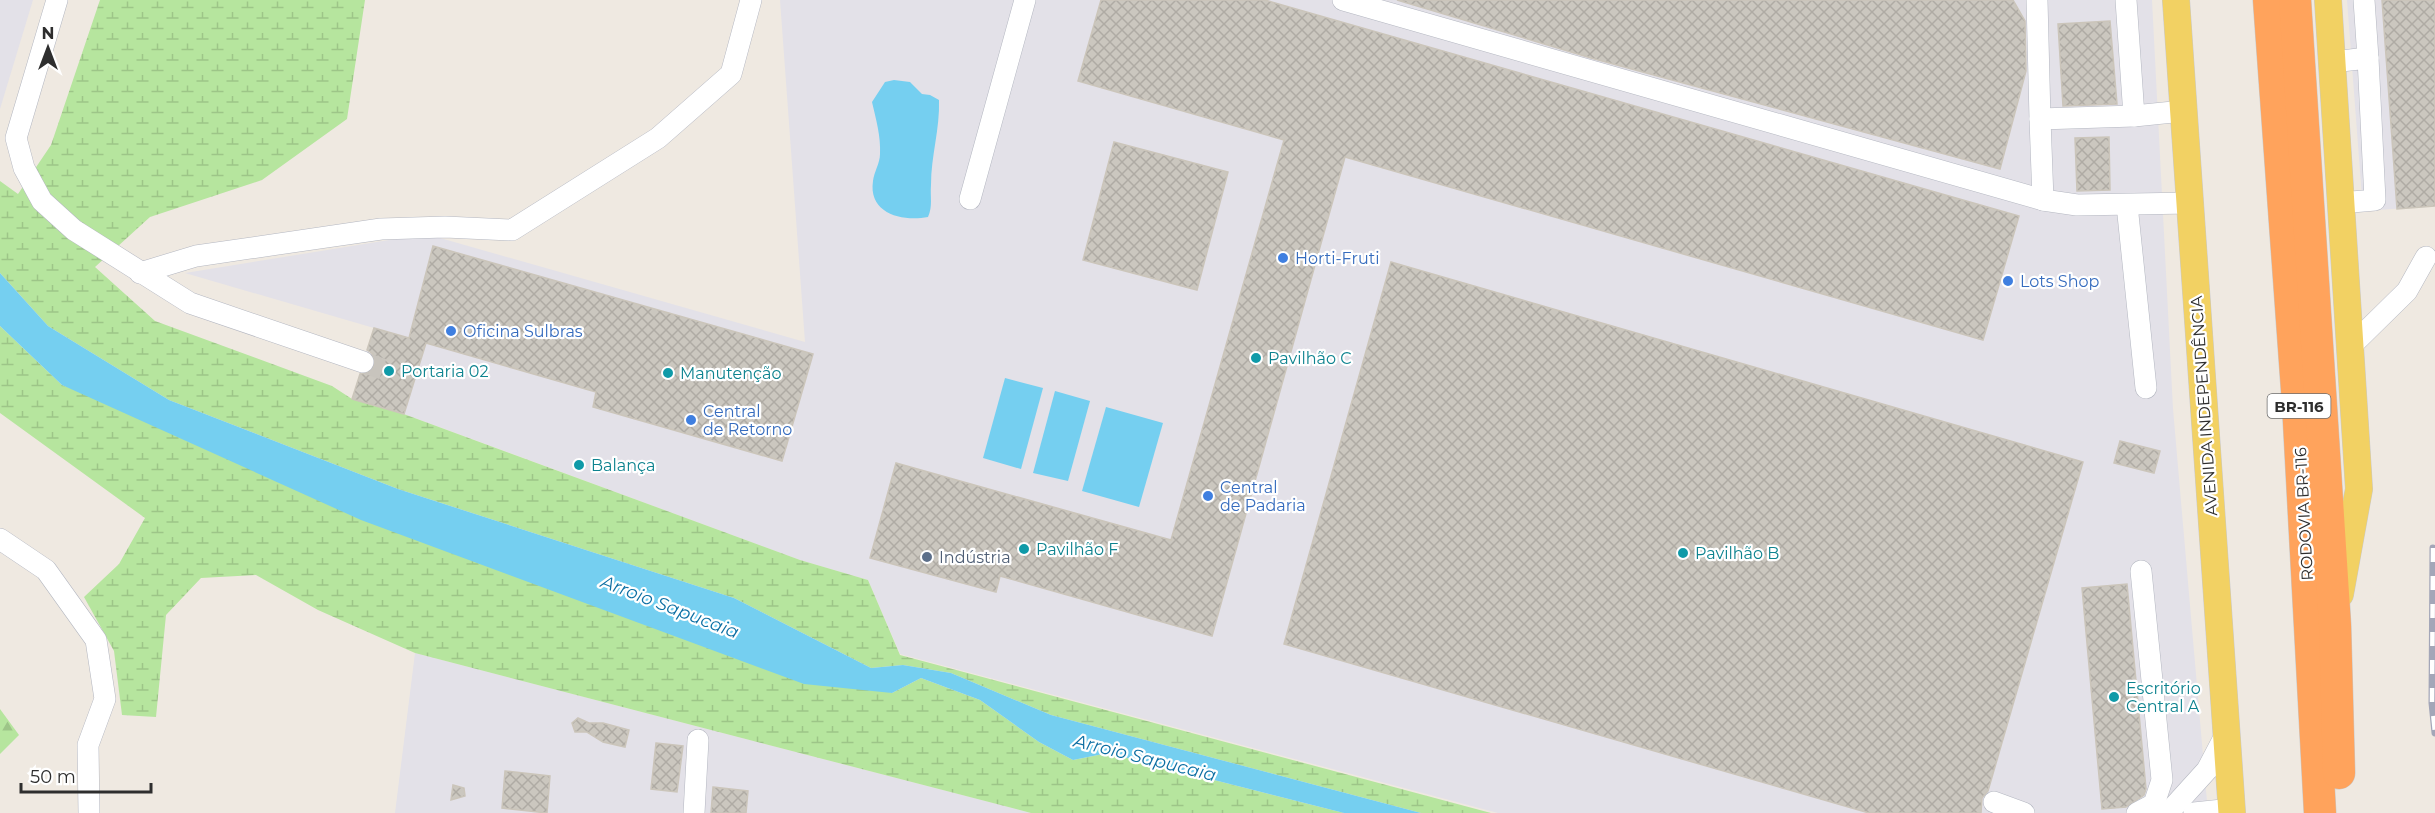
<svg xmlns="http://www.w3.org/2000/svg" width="2435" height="813" viewBox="0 0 2435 813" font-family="Montserrat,sans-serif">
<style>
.industrial{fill:#e3e1e8}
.forest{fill:url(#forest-firs)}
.wetland{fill:url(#wetland-marsh)}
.water{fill:#75cff0}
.building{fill:url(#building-cross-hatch);stroke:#cbc5ba;stroke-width:1.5}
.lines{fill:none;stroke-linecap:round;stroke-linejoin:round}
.minor-tunnel{stroke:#c8c4bd;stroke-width:21;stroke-dasharray:21 10;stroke-linecap:butt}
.minor-casing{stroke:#b4b7c1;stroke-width:22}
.major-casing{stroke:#c9c9c9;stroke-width:28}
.highway-casing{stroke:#c9c9c9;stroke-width:33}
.minor{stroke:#fff;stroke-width:21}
.major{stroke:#f2d163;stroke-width:27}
.highway{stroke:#ffa35c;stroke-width:32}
.rail-casing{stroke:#a3a6b8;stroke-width:7}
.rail{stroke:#fff;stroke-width:4.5;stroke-dasharray:14;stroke-linecap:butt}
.shop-dot{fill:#3f7fe0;stroke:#fff;stroke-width:2}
.culture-dot{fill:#0f9aa8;stroke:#fff;stroke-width:2}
.service-dot{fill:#5c6f8a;stroke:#fff;stroke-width:2}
.labels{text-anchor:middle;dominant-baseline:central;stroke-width:4.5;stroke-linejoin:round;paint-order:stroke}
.shield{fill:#fff;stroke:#6d6d6d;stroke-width:1.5}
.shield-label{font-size:15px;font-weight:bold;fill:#2e2e2e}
.shop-label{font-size:16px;fill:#366cbe;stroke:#fff;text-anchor:start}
.culture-label{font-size:16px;fill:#0d838f;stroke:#fff;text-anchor:start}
.street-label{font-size:16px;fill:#2e2e2e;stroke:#fff}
.service-label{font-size:16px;fill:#4e5e75;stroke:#fff;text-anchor:start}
.water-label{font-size:18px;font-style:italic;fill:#0d6fa3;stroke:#fff}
</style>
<defs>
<pattern id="forest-firs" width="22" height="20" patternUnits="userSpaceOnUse" patternTransform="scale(1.5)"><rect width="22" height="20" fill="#b6e59e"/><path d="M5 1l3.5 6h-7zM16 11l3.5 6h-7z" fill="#9dc588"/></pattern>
<pattern id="wetland-marsh" width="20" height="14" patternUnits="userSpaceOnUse" patternTransform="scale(1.5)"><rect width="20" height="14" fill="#b6e59e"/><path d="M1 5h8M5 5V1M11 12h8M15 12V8" fill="none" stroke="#9dc588"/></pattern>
<pattern id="building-cross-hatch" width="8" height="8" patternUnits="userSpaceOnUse" patternTransform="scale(1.5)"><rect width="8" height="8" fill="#cbc7bf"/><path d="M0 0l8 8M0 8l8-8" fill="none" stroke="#afaba4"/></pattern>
</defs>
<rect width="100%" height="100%" fill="#efe9e1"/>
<!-- industrial -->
<g class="industrial">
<path d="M0,0H33L0,109Z"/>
<path d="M780,0H2152L2173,409L2208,813H1498L900,654L868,580L800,560L404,414L352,399L374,328L185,273L426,234L805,342Z"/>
<path d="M2347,0H2435V206L2363,211Z"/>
<path d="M415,653L1031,813H395Z"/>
</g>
<!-- forest -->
<path class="forest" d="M0,709L19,735L0,754Z"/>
<!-- wetland -->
<g class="wetland">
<path d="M100,0H365L347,119L262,180L150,217L95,267L155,321L332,386L352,399L401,413L800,560L868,580L900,655L1491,813H1421L1051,715L951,673L903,665L871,668L734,598L398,489L169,400L48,326L0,273V181L18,194L51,145Z"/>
<path d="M0,326L62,385L892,693L921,678L980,700L1039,742L1073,760L1108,753L1344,813H1031L415,653L318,610L256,575L201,578L166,615L156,717L122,715L114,651L84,597L119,564L145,518L0,413Z"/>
</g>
<!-- water -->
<g class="water">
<path d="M894,80L910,82L922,94L930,95L939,100C940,129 931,156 931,185C930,197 933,206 928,217C903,222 868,214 873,181C874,172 880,163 880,154C881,137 876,119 872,102L885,82Z"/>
<path d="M0,273L48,326L169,400L398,489L734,598L871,668L903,665L951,673L1051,715L1421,813H1344L1108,753L1073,760L1039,742L980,700L921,678L892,693L804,684L361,520L62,385L0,326Z"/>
<path d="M1005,378L1043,388L1021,469L983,458Z"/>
<path d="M1055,391L1090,401L1068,481L1033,473Z"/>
<path d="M1106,407L1163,423L1139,507L1082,491Z"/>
</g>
<!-- building -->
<g class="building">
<path d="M1101,0H1265L2019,216L1983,340L1345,157L1212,636L1000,576L996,592L870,558L896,463L1171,540L1284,140L1078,81Z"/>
<path d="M1397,0H2013L2025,21L2026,71L2000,169L1591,58Z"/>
<path d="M2382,0H2435V206L2397,209Z"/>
<path d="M2110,21L2117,104L2063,106L2058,24Z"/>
<path d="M2109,137L2110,190L2077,191L2075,138Z"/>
<path d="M1114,142L1228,172L1197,290L1083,260Z"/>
<path d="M433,246L813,354L782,461L593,407L596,392L426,343L404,414L352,399L360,374L371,372L375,366L373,354L367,350L374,328L409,338Z"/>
<path d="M1391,262L2083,462L1988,791L1982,798L1981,813H1869L1284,644Z"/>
<path d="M2120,441L2160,451L2154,473L2114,463Z"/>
<path d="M2127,584L2146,789L2144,795L2126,807L2102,809L2082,588Z"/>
<path d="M578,718L589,723H603L629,730L625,747L603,742L587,732H575L572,723Z"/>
<path d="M656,743L683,746L677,792L651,789Z"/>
<path d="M505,771L550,776L547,813L502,808Z"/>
<path d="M453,785L464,788L465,796L451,800Z"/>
<path d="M713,787L748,791L746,813H711Z"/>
</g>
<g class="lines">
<!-- minor-tunnel -->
<path class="minor-tunnel" d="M363,362L388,371"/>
<!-- minor casing -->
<g class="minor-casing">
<g id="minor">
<path d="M57,0L16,138L24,168L42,201L74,230L190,303L363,362"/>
<path d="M1343,0L2043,200L2077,205L2190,203"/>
<path d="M2037,0L2040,119L2134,116L2183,111"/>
<path d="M2126,0L2134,116"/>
<path d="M2364,0L2368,58"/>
<path d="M2332,62L2368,58L2375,200L2340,203"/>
<path d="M2040,119L2043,200"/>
<path d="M970,199L1025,0"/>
<path d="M2127,205L2146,388"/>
<path d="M140,273L196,256L381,229L445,227L512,230L658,138L731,74L751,0"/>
<path d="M2351,346L2407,291L2426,257"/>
<path d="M0,539L46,570L96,640L105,699L88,745L89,813"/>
<path d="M1994,802L2024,813"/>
<path d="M694,813L698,740"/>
<path d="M2137,813L2154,804L2162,780L2141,571"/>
<path d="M2168,813L2207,770L2227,732"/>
<path d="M2194,813L2232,809"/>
</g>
</g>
<!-- major casing -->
<g class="major-casing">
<g id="major">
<path d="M2176,0L2232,813"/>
<path d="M2328,0L2359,489L2340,594"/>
</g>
</g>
<!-- highway casing -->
<g class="highway-casing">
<g id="highway">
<path d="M2269,0L2298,404L2320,813"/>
<path d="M2295,0L2335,625L2339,773"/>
</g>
</g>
<!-- minor -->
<use href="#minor" class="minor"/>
<!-- major -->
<use href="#major" class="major"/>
<!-- highway -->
<use href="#highway" class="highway"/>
<!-- rail casing -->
<g class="rail-casing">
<path id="rail" d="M2433,548L2432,703L2435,733"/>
</g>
<!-- rail -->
<use href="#rail" class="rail"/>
</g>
<!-- markers -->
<g class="shop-dot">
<circle cx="1283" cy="258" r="6"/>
<circle cx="2008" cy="281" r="6"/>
<circle cx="451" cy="331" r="6"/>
<circle cx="691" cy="420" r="6"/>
<circle cx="1208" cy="496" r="6"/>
</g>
<g class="culture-dot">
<circle cx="1256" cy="358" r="6"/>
<circle cx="389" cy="371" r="6"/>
<circle cx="668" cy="373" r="6"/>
<circle cx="579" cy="465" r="6"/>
<circle cx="1024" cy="549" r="6"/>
<circle cx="1683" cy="553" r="6"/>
<circle cx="2114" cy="697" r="6"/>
</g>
<circle class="service-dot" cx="927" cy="557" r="6"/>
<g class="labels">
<!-- shield labels -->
<rect class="shield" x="2267.5" y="394" width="63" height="24" rx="4.5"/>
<g class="shield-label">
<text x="2299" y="406">BR-116</text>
</g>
<!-- shop labels -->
<g class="shop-label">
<text x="1295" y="258">Horti-Fruti</text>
<text x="2020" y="281">Lots Shop</text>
<text x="463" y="331">Oficina Sulbras</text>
<text x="703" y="411">Central<tspan x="703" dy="18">de Retorno</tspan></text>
<text x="1220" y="487">Central<tspan x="1220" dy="18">de Padaria</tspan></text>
</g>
<!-- culture labels -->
<g class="culture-label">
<text x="1268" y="358">Pavilhão C</text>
<text x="401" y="371">Portaria 02</text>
<text x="680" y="373">Manutenção</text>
<text x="591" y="465">Balança</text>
<text x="1036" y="549">Pavilhão F</text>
<text x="1695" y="553">Pavilhão B</text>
<text x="2126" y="688">Escritório<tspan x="2126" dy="18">Central A</tspan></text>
</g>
<!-- street labels -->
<g class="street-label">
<text transform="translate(2204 406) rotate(-94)">AVENIDA INDEPENDÊNCIA</text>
<text transform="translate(2304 514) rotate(-93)">RODOVIA BR-116</text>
</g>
<!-- service labels -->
<g class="service-label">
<text x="939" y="557">Indústria</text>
</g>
<!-- water labels -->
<g class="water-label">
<text transform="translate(670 607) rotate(21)">Arroio Sapucaia</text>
<text transform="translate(1145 758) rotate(14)">Arroio Sapucaia</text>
</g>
</g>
<!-- north arrow -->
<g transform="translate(48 48)" stroke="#ffffff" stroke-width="4.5" paint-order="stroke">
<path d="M0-4.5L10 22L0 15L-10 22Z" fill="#2e2e2e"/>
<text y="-9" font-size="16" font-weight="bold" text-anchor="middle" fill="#2e2e2e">N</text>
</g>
<!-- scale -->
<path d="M21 783v9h130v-9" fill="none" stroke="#2e2e2e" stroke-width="3"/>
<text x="30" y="783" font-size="18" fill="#2e2e2e" stroke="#ffffff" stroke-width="4.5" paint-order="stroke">50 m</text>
</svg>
